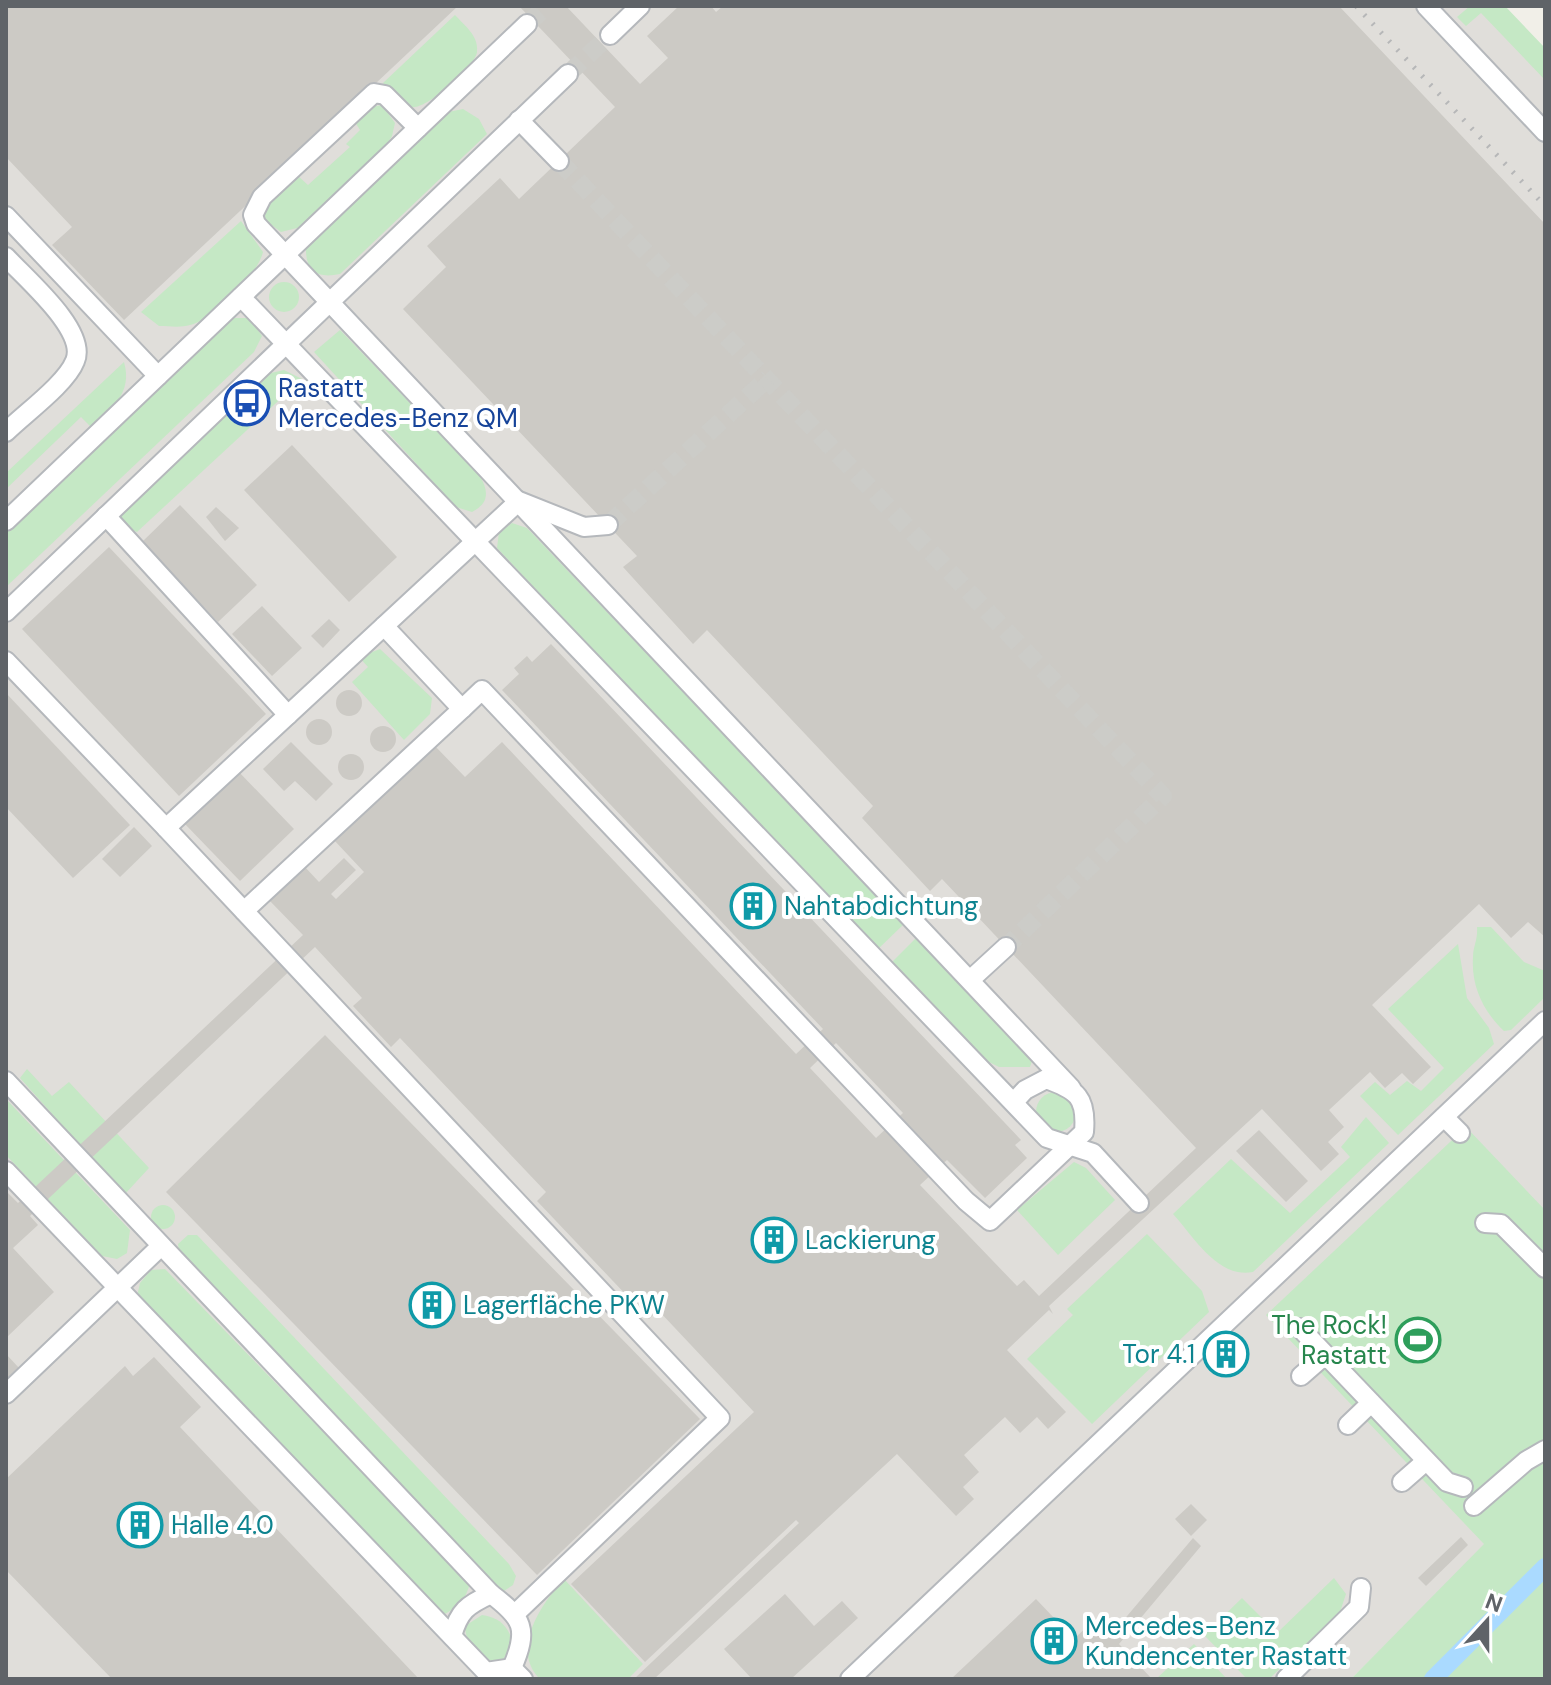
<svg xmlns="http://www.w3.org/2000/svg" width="1551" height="1685" viewBox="0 0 1551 1685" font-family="'DM Sans',sans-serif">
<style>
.industrial{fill:#e0deda}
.green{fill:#c5e8c5}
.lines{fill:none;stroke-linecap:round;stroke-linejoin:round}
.canal{stroke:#aadaff;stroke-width:18}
.building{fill:#cccac5;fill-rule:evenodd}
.minor-tunnel{stroke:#ccccc8;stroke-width:18;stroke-dasharray:18 9;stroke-linecap:butt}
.minor-casing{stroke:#b5b8bc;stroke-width:22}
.minor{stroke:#fff;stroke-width:18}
.rail{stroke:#b6b7b8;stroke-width:5;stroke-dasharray:2 10;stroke-linecap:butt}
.labels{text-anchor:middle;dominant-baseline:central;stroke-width:8;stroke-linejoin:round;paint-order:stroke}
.transit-label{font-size:26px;fill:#164399;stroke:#fff;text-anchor:start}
.culture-label{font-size:26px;fill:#0d838f;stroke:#fff;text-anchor:start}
.leisure-label{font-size:26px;fill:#27864d;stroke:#fff;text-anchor:end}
</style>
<rect width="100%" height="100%" fill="#f1efe8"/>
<!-- industrial -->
<path class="industrial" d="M6,6H1498L1545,56V1486L1351,1679H6Z"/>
<!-- green -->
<g class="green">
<path d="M1470,6H1505L1545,48V80L1481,13L1466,26L1457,17Z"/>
<path d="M455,15C465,26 479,36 477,52C475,67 426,110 412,107C399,104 391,92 383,83Z"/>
<path d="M382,105L395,123L392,136L384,149L301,227L281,232L265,220L264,209L298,176L308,185L350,147L346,144L360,130L355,122L371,107Z"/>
<path d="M463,109L479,119L487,134L340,274C317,279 305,271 306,247L448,112Z"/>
<path d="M241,221L263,252C258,274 214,320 190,325C180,328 169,326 159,326L141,312Z"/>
<circle cx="284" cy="297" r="15"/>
<path d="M231,318H250L262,336L254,352L6,587V532Z"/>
<path d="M340,330L480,476C489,492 489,503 472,512L456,507L314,352Z"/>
<path d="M124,362C133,393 112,408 91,427L81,417L6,489V473Z"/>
<path d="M284,370L302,379L137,532L124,527L119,517L271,373Z"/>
<path d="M512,523L527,528L904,924L876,951L497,548L499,532Z"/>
<path d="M380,649L432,698L430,714L404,740L352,682L368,667L359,657Z"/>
<path d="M1477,927H1491L1524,962L1545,971V997L1511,1030L1504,1031C1483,1011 1471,986 1473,957C1473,946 1478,940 1477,927Z"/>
<path d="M916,938L1025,1052L1032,1061L1030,1067H999L979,1057L892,962Z"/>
<path d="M1458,944L1467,998L1489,1028L1494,1044L1398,1135L1360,1096L1375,1082L1390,1095L1407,1081L1421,1091L1444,1068L1388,1009Z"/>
<path d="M27,1069L52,1096L69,1082L149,1168L124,1195L55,1124L53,1115L20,1078Z"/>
<circle cx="1056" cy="1112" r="20"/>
<path d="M6,1099L130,1230L127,1253L117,1259L102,1256L6,1155Z"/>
<path d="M1366,1117L1389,1143L1253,1272C1218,1279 1194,1237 1173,1214L1231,1159L1290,1213L1350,1157L1341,1147Z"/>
<path d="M1466,1127L1545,1210V1678L1351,1679L1484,1544L1266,1315Z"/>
<path d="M1074,1162L1086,1168L1115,1200L1058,1255L1017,1210Z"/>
<circle cx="163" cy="1217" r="12"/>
<path d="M1147,1234L1202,1291L1209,1312L1092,1424L1027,1359L1073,1315L1067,1309Z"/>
<path d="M188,1235H197L509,1564L516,1576L513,1585L504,1591L495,1586L179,1252L178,1244Z"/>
<path d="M165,1269L470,1583C466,1599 459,1606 445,1614L137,1296L140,1283L151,1270Z"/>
<path d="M1334,1578L1346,1594L1340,1612L1269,1679H1247L1204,1635L1242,1598L1277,1633Z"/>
<path d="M564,1579L643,1664L628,1679H540C509,1649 543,1602 564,1579Z"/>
<path d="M482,1615C500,1618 507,1625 513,1642L503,1660C483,1666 465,1645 465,1626Z"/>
<path d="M1194,1644L1227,1679H1156Z"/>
</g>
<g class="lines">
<!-- canal -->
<path class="canal" d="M1433,1679L1545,1567"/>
</g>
<!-- building -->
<g class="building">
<path d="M6,6H458L124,320L52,245L72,227L6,157Z"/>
<path d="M519,6H566L640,84L668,58L647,36L679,6H711L716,12L723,6H1339L1545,224V937L1528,922L1511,938L1479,904L1372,1005L1431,1067L1413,1084L1402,1073L1385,1088L1370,1072L1329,1110L1344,1127L1328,1142L1339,1154L1321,1171L1262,1109L1049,1306L1053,1314L1049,1310L1007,1350L1066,1412L1048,1429L1037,1417L1020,1433L1005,1417L964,1455L979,1472L963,1487L974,1499L956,1516L897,1454L654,1679H634L799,1523L796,1520L645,1662L571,1584L754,1412L658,1310L649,1319L537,1201L546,1192L400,1038L391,1047L353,1006L362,998L315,947L30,1216L38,1225L13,1248L54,1292L6,1338V1191L18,1203L303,935L269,900L304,866L319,882L344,858L356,870L331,894L336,899L364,872L333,839L433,744L465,777L502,742L796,1054L823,1029L502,690L519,674L514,668L527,656L532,662L551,644L1021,1140L1015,1145L1027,1158L985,1198L947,1160L920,1185L1017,1286L1024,1280L1039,1296L1196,1148L942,879L930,891L862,818L873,806L707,630L693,644L623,567L637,556L403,309L446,267L427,246L500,178L519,199L615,107ZM836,1043L903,1113L876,1138L810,1068Z"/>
<path d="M292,445L397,557L349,602L244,490Z"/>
<path d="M180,505L257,585L218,622L142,542Z"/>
<path d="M216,507L239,528L225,541L206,517Z"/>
<path d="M109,547L266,714L179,796L22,629Z"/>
<path d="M262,606L302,648L272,676L232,634Z"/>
<path d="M329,619L340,630L323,648L311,636Z"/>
<circle cx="349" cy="703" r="13"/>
<path d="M6,693L130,825L73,878L6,807Z"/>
<circle cx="319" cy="732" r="13"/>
<circle cx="383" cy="739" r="13"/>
<path d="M291,742L333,784L316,801L295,781L284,791L263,769Z"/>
<circle cx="351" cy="767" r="13"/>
<path d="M237,770L294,829L240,881L183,822Z"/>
<path d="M134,827L152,846L120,877L102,859Z"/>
<path d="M325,1035L700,1419L537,1575L166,1192Z"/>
<path d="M1259,1130L1308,1181L1286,1202L1236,1151Z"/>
<path d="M6,1354L20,1369L6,1382Z"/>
<path d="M154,1357L201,1407L180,1427L419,1679H112L6,1570V1479L125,1366L133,1376Z"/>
<path d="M1191,1504L1207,1520L1191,1536L1175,1519Z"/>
<path d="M1461,1537L1468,1545L1426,1586L1418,1578Z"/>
<path d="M1193,1538L1201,1546L1119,1644L1152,1679H951L1036,1599L1074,1639L1095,1619L1111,1635Z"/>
<path d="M785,1594L814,1626L842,1601L858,1618L791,1679H752L724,1649Z"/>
</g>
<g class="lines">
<!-- minor-tunnel -->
<g class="minor-tunnel">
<path d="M527,24L547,6"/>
<path d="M568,74L610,35"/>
<path d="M559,161L1163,796L1006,947"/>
<path d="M608,525L768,378"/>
</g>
<!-- minor casing -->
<g class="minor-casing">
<g id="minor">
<path d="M1426,6L1545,132"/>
<path d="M610,35L640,6"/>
<path d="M519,120L559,161"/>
<path d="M418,128L385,95L374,93L262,197L253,215L256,224L1071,1088"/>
<path d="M6,216L158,376"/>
<path d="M6,257C26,279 88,331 75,361C66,384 24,414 6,432"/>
<path d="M241,297L1047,1138L1093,1153L1139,1203"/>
<path d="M106,516L288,715"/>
<path d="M6,521L527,24"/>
<path d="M6,612L568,74"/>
<path d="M384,626L462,709L482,690L966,1201L990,1221L1084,1132C1087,1097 1077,1090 1046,1079L1025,1090L1014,1102"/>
<path d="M6,661L166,828L519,501L584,527L608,525"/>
<path d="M166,828L720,1418L516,1613"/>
<path d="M244,911L462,709"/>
<path d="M970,980L1006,947"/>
<path d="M6,1081L491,1594C523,1618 529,1629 512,1668"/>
<path d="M1444,1117L1460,1133"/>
<path d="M6,1171L486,1672L512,1668L523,1679"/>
<path d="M1485,1223L1501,1224L1545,1268"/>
<path d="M1300,1328L1447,1482L1463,1487"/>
<path d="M1301,1376L1325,1355"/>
<path d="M6,1394L160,1247"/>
<path d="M1348,1425L1371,1403"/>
<path d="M1402,1482L1426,1461"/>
<path d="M1474,1506L1526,1461L1545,1450"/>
<path d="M452,1636C459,1611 467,1605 491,1594"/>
<path d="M850,1679L1545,1021"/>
<path d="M1286,1679L1359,1607L1361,1588"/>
</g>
</g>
<!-- minor -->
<use href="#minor" class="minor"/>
<!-- rail -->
<path class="rail" d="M1356,6L1545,206"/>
</g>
<!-- icons -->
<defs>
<g id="bus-ring" transform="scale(2.3)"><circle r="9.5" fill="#fff" stroke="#1a4fb4" stroke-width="1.5"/><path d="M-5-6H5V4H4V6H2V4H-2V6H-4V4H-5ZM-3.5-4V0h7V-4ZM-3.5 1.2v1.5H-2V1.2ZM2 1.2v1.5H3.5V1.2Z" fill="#1a4fb4"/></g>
<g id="building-ring" transform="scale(2.3)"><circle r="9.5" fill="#fff" stroke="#0f9aa8" stroke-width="1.5"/><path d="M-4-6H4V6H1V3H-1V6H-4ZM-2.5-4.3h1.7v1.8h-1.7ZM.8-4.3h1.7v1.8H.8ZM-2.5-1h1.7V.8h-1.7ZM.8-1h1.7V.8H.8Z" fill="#0f9aa8"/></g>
<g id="stadium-ring" transform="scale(2.3)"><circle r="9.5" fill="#fff" stroke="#2e9e5b" stroke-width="1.5"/><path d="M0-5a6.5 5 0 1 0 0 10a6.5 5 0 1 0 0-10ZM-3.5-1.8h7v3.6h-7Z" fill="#2e9e5b"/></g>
</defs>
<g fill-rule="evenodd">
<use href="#bus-ring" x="247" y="403"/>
<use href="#building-ring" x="753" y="906"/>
<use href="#building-ring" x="774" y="1240"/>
<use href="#building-ring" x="432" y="1305"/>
<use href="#stadium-ring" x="1418" y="1340"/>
<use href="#building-ring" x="1226" y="1354"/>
<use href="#building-ring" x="140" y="1525"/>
<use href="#building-ring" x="1054" y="1641"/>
</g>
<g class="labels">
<!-- transit labels -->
<g class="transit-label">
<text x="278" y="388">Rastatt<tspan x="278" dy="30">Mercedes-Benz QM</tspan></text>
</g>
<!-- culture labels -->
<g class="culture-label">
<text x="784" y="906">Nahtabdichtung</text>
<text x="805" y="1240">Lackierung</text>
<text x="463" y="1305">Lagerfläche PKW</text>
<text x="1195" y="1354" text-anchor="end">Tor 4.1</text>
<text x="171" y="1525">Halle 4.0</text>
<text x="1085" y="1626">Mercedes-Benz<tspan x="1085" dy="30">Kundencenter Rastatt</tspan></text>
</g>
<!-- leisure labels -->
<g class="leisure-label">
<text x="1387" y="1325">The Rock!<tspan x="1387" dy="30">Rastatt</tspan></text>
</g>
</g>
<!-- border -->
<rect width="1551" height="1685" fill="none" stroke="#5f6368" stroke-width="16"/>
<!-- north arrow -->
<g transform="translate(1487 1621) rotate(21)" stroke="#ffffff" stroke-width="6" paint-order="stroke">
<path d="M0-6L14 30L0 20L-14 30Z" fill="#5f6368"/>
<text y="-12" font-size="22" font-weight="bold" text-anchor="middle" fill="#5f6368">N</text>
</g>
</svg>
